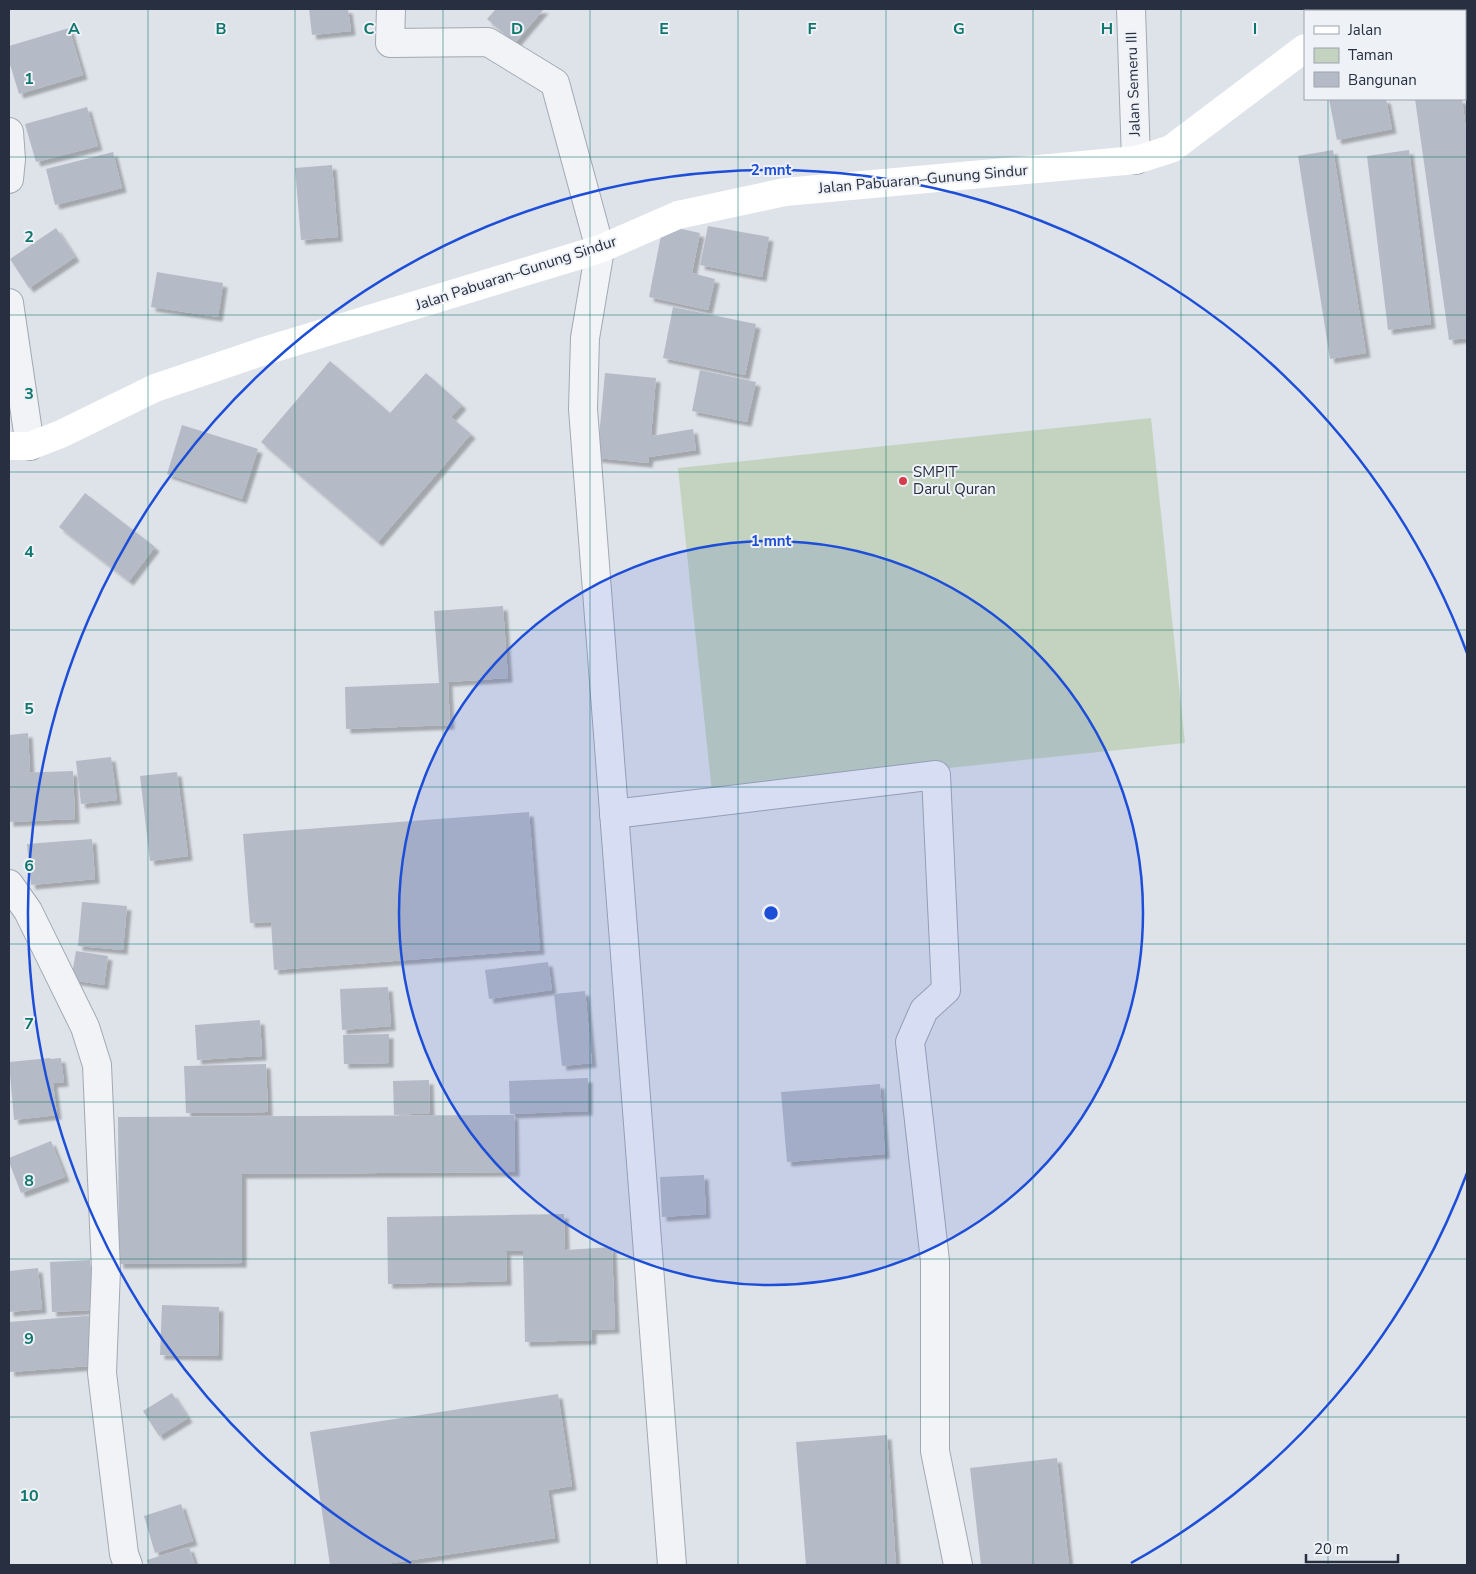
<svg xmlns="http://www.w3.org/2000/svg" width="1476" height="1574" viewBox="0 0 1476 1574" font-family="'Nunito Sans',sans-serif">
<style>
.green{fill:#c3d3bf}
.building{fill:#b5bbc6;filter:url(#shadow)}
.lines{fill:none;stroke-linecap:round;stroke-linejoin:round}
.street-casing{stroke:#a3a9b3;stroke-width:30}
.street{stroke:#f1f3f7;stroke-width:28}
.secondary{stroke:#fff;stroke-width:28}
.grid{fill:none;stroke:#0f766e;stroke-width:1;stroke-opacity:0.55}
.ring{fill:none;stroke:#1d4ed8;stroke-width:2.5}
.poi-dot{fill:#d43d4e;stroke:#eef1f6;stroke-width:2}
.labels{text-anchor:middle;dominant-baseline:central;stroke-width:4;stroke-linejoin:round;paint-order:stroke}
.street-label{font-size:15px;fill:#272f40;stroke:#eef1f6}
.poi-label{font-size:15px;fill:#272f40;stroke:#eef1f6;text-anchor:start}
.grid-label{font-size:16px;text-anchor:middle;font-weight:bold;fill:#0f766e;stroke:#eef1f6;stroke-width:4;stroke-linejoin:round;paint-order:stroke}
.centre{fill:#1d4ed8;stroke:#eef1f6;stroke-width:2.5}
.ring-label{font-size:15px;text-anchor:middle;font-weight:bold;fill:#1d4ed8;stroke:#eef1f6;stroke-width:4;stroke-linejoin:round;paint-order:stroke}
</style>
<defs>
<filter id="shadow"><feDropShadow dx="4.5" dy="4.5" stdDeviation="1" flood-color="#0004"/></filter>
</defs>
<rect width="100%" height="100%" fill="#dee2e9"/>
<!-- green -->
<path class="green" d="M1151,418L1185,743L712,793L678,468Z"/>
<!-- building -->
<g class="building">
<path d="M309,9H348L351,31L312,35Z"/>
<path d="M496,9H544L515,43L487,19Z"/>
<path d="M69,28L83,75L19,94L9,61V46Z"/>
<path d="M1329,99H1386L1392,129L1337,140Z"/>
<path d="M1415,99H1462L1467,137V338L1449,340Z"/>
<path d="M87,107L98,146L36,162L25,124Z"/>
<path d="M1333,150L1366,353L1330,359L1298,156Z"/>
<path d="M1409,150L1431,324L1388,330L1367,156Z"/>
<path d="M113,152L122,188L55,205L46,169Z"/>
<path d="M332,165L338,237L301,240L295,168Z"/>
<path d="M663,225L700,233L692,273L715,279L708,310L649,297Z"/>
<path d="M708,226L769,237L762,277L700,265Z"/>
<path d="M56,228L75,257L29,288L10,259Z"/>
<path d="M157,272L223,283L218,317L151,307Z"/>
<path d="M673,307L756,324L745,375L663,358Z"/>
<path d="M330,361L390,413L426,373L462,405L451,417L471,434L378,542L261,442Z"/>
<path d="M700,370L756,382L747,422L692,411Z"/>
<path d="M605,373L656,378L651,436L693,429L696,450L649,457L648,463L597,458Z"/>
<path d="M182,425L258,449L242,499L167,474Z"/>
<path d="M85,493L155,547L129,581L59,527Z"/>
<path d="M503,606L508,678L448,682L450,725L346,729L345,687L439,683L434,611Z"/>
<path d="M28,733L30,772L14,773L73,771L75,819L9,822V735Z"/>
<path d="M111,757L117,800L81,804L76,761Z"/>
<path d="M177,772L188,856L150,861L140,776Z"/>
<path d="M529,812L540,950L274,970L271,922L250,923L243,834Z"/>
<path d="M92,839L95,879L31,885L27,844Z"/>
<path d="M82,902L127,906L123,950L78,946Z"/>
<path d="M76,951L108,956L104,985L71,980Z"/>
<path d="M548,962L552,990L489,999L485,970Z"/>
<path d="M388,987L391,1026L342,1030L340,989Z"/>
<path d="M585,991L592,1063L562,1066L554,994Z"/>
<path d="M260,1020L262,1056L197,1060L195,1025Z"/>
<path d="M389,1034V1063L344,1064L343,1035Z"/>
<path d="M50,1058L51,1059L61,1058L64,1082L53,1083L57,1115L14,1120L9,1062Z"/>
<path d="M266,1064L268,1112L186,1113L184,1066Z"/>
<path d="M588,1078V1111L510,1114L509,1081Z"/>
<path d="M429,1080L430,1113L394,1115L393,1081Z"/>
<path d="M880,1084L885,1154L787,1162L781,1092Z"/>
<path d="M514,1115L515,1172L242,1174V1263L119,1264L118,1117Z"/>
<path d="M51,1141L65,1177L21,1193L9,1162V1158Z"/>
<path d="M704,1175L706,1214L662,1217L660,1177Z"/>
<path d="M564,1214L565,1250L612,1247L615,1329L592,1330V1340L525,1342L523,1251H506L507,1281L388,1284L387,1217Z"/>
<path d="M90,1260L92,1310L52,1312L50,1262Z"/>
<path d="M38,1268L42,1309L9,1312V1271Z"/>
<path d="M162,1305L219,1307L218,1356L160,1355Z"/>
<path d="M98,1315L102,1365L10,1372L9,1322Z"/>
<path d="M172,1393L188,1418L159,1436L143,1411Z"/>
<path d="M558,1394L572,1486L548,1490L555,1538L379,1565H330L310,1432Z"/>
<path d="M887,1435L896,1565H806L796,1442Z"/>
<path d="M1057,1458L1069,1565H981L970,1468Z"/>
<path d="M181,1504L193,1541L155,1553L144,1516Z"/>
<path d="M189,1547L195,1565H149L147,1560Z"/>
</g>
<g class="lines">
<!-- street casing -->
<g class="street-casing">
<g id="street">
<path d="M391,9L390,43L488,42L555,83L600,249L585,338L583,409L672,1565"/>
<path d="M1131,9L1136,160"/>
<path d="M1394,9V11"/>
<path d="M9,132L11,159L9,179"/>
<path d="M9,303L30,446"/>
<path d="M614,814L936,775L946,990L924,1010L910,1042L935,1261V1451L958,1565"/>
<path d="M9,884L28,911L85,1027L97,1065L106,1270L102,1373L124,1554L128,1565"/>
</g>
</g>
<!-- street -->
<use href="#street" class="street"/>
<!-- secondary -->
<g class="secondary">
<path d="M1465,20L1467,19"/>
<path d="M9,446H30L61,434L155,388L261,352L600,249L678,215L785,192L1136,160L1171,149L1305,48"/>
</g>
</g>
<!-- grid -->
<path class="grid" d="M148,9V1565M295,9V1565M443,9V1565M590,9V1565M738,9V1565M886,9V1565M1033,9V1565M1181,9V1565M1328,9V11M1328,99V1565M9,157H1467M9,315H1467M9,472H1467M9,630H1467M9,787H1467M9,944H1467M9,1102H1467M9,1259H1467M9,1417H1467"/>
<!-- distance rings -->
<circle cx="771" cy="913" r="372" fill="#1d4ed8" fill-opacity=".12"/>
<g class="ring">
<circle cx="771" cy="913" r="372"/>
<path d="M1467 1173A743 743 0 0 1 1131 1563M411 1563A743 743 0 1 1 1467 653"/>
</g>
<!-- markers -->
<circle class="poi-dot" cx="903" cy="481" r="5"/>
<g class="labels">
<!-- street labels -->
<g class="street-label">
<text transform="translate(1133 84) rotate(-92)">Jalan Semeru III</text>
<text transform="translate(923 179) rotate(-5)">Jalan Pabuaran–Gunung Sindur</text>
<text transform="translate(516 273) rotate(-18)">Jalan Pabuaran–Gunung Sindur</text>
</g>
<!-- poi labels -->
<g class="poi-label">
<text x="913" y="472">SMPIT<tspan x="913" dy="17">Darul Quran</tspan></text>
</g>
</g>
<g class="grid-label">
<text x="74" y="34">A</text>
<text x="221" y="34">B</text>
<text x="369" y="34">C</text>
<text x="517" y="34">D</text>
<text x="664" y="34">E</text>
<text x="812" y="34">F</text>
<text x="959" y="34">G</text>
<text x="1107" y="34">H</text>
<text x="1255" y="34">I</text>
<text x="29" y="84">1</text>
<text x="29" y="242">2</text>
<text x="29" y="399">3</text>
<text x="29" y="557">4</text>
<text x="29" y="714">5</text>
<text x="29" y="871">6</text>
<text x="29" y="1029">7</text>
<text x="29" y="1186">8</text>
<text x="29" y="1344">9</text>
<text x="29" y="1501">10</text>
</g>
<circle cx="771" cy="913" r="8" class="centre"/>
<g class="ring-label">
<text x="771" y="175">2 mnt</text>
<text x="771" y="546">1 mnt</text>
</g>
<!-- border -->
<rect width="1476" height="1574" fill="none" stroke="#272f40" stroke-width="20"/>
<!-- legend -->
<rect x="1304" y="10" width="162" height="90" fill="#eef1f6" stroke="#9ea3ad"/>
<rect x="1314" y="26" width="25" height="8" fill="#ffffff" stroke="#9ea3ad"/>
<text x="1348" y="35" font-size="15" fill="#272f40">Jalan</text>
<rect x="1314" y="48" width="25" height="15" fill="#c3d3bf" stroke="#9ea3ad"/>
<text x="1348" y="60" font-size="15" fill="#272f40">Taman</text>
<rect x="1314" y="72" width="25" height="15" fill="#b5bbc6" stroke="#9ea3ad"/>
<text x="1348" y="85" font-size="15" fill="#272f40">Bangunan</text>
<!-- scale -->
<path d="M1306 1554v8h92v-8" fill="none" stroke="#272f40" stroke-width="2.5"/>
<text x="1314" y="1554" font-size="15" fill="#272f40" stroke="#eef1f6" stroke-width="4" paint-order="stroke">20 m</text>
</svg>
